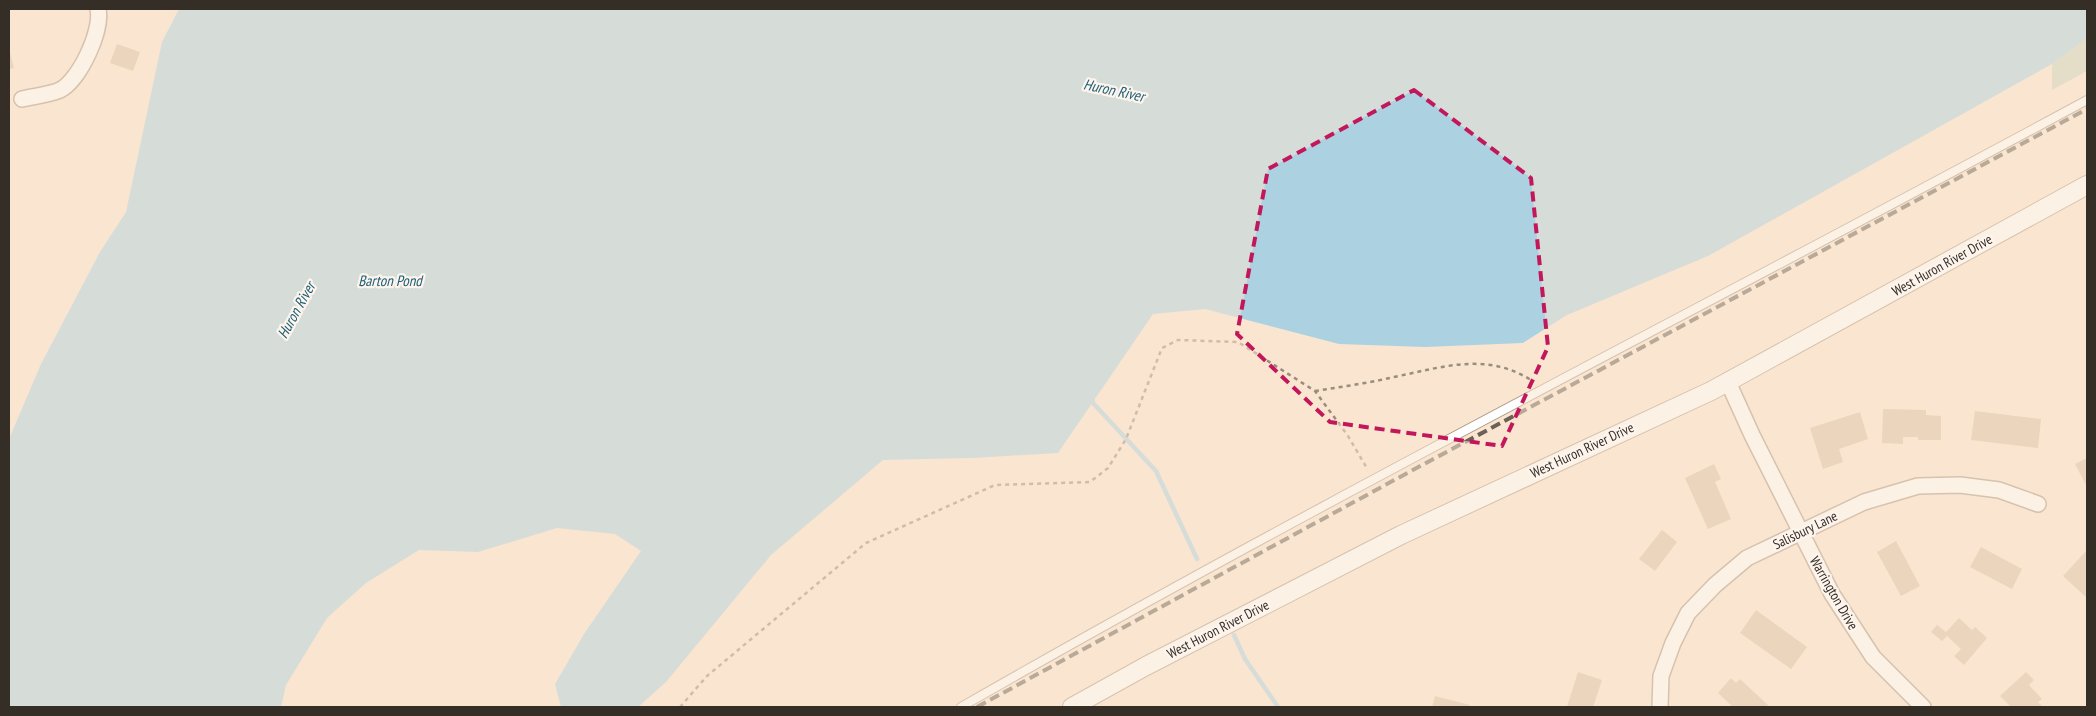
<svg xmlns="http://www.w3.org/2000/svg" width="2096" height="716" viewBox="0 0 2096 716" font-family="'PT Sans Narrow',sans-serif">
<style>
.green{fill:#c9d2be}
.water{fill:#acd1e1}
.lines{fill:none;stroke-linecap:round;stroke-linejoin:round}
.stream{stroke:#acd1e1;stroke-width:4.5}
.building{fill:#d9c0a7}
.service-casing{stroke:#ab9884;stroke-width:10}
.minor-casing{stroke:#ab9884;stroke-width:18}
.tertiary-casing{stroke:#ab9884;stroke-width:20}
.path{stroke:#9a8d7d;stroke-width:2.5;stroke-dasharray:4 4;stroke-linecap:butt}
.service{stroke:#fff;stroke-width:8}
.minor{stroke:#fff;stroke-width:15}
.tertiary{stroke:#fff;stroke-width:18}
.rail{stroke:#6c6156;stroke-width:4;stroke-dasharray:10 5;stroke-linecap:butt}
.marked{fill:none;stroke:#c2185b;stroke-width:4;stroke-dasharray:10 6;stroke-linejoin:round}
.labels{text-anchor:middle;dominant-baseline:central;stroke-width:4.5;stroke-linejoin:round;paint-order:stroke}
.street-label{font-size:14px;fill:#352e26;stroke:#fdf5ed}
.water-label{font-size:15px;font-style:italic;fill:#1e6077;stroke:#fdf5ed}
</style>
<rect width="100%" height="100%" fill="#fae6d0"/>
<!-- green -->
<path class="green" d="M2087,38V71L2052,90V64Z"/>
<!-- water -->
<path class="water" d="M179,9H2087V38L2052,64L1708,256L1567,315L1523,343L1425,347L1339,344L1205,309L1153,314L1058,453L972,458L883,460L771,555L666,682L638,707H561L555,684L584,634L641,551L615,534L557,528L478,552L419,550L366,583L327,618L286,685L281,707H9V439L41,364L100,252L126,212L162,42Z"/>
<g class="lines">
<!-- stream -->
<g class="stream">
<path d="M1092,397L1093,403L1156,471L1197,559"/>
<path d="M1234,635L1245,659L1278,707"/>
</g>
</g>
<!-- building -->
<g class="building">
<path d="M117,44L140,52L133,71L110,63Z"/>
<path d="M9,49L14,68L9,69Z"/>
<path d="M1883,409L1926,410V415L1941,416V440H1918V437H1903V444L1882,443Z"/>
<path d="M1975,411L2041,419L2038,448L1971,440Z"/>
<path d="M1860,412L1868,439L1839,449L1843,462L1823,469L1810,428Z"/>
<path d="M2087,458V487L2075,464Z"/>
<path d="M1714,464L1721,479L1715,482L1731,519L1708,529L1685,478Z"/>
<path d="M1662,530L1677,542L1655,571L1639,559Z"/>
<path d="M1896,541L1920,586L1901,596L1877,552Z"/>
<path d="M1981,547L2022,569L2012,589L1970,567Z"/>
<path d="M2087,550V598L2063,576Z"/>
<path d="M1756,610L1807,647L1791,669L1740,633Z"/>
<path d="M1959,618L1972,630L1975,627L1987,638L1964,665L1954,656L1961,649L1947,636L1942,641L1931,632L1937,625L1946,632Z"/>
<path d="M1578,672L1602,680L1593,707H1567Z"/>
<path d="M2026,672L2034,680L2029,685L2042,699L2038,702L2043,707H2011L2000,696Z"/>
<path d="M1731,678L1736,683L1740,679L1770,707H1733L1718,693Z"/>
<path d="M1435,696L1470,705V707H1432Z"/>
</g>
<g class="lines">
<!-- service casing -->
<g class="service-casing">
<path id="service" d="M961,707C1331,495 1712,303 2087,100"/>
</g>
<!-- minor casing -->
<g class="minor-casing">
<g id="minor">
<path d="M22,99C34,96 49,95 60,90C79,81 103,30 98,9"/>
<path d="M1728,382L1752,435L1832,594L1873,657L1923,707"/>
<path d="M1660,707L1661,676L1673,643L1688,613L1715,585L1747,558L1864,502L1918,486L1960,485L1999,490L2038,504"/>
</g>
</g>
<!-- tertiary casing -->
<g class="tertiary-casing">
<path id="tertiary" d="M1072,707L1146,666L1401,535L1711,391L2087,185"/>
</g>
<!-- path -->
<g class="path">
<path d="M1315,391C1341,387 1368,383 1394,377C1443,367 1488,351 1534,382"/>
<path d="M680,707L707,676L866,543L995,485L1090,482L1108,468L1126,439L1162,348L1178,340L1238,342L1315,391L1348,436L1368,470"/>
</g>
<!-- service -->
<use href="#service" class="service"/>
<!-- minor -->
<use href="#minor" class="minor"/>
<!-- tertiary -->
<use href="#tertiary" class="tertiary"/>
<!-- rail -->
<path class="rail" d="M977,707L1411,471L2087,109"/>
</g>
<!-- marked area -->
<path d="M0 0H2096V716H0ZM1414,90L1531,178L1548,347L1502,446L1330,422L1237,334L1268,169Z" fill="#fae6d0" fill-opacity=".55" fill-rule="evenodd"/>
<path class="marked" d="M1414,90L1531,178L1548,347L1502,446L1330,422L1237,334L1268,169Z"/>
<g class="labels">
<!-- street labels -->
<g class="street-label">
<text transform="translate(1942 265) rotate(-29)">West Huron River Drive</text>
<text transform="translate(1582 450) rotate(-25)">West Huron River Drive</text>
<text transform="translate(1805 530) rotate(-26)">Salisbury Lane</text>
<text transform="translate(1834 593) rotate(60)">Warrington Drive</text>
<text transform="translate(1218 629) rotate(-27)">West Huron River Drive</text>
</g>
<!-- water labels -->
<g class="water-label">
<text transform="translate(1114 90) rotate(12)">Huron River</text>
<text x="390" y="280">Barton Pond</text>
<text transform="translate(296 310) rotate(-61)">Huron River</text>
</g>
</g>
<!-- border -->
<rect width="2096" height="716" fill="none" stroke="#352e26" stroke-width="20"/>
</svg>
